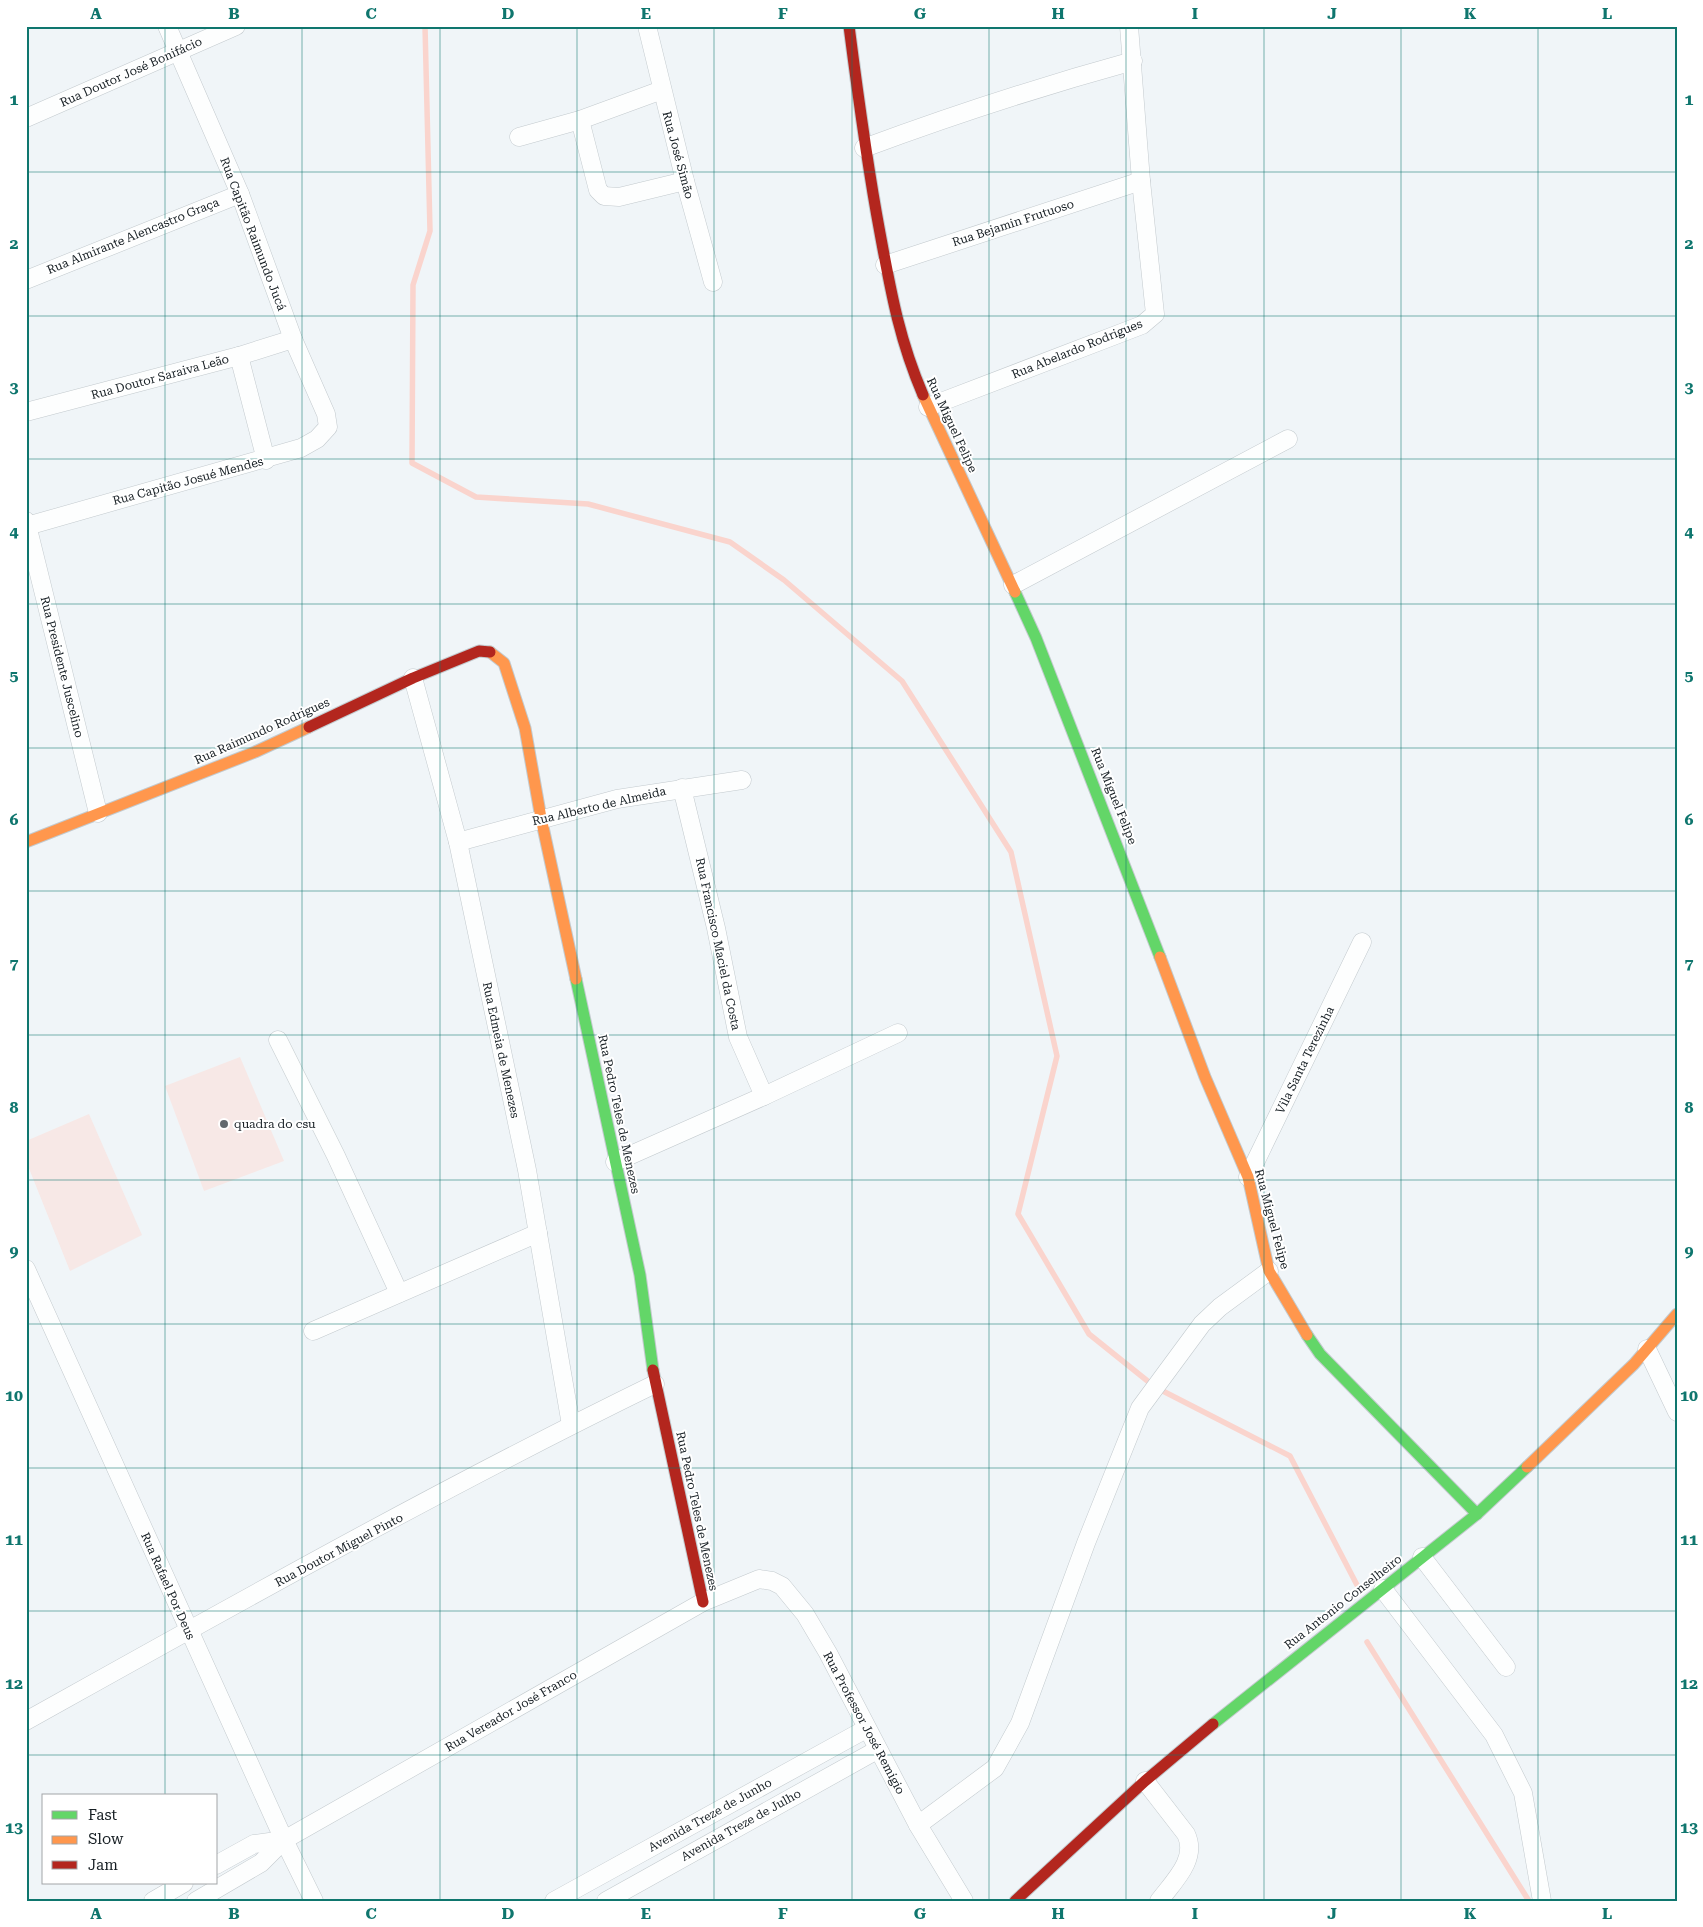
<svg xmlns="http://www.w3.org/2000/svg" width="1703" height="1927" viewBox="0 0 1703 1927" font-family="'Roboto Serif',serif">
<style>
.green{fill:#f7e8e6}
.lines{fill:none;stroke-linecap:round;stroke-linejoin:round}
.stream{stroke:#fad4cd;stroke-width:5.5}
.street-casing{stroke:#c3cace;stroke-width:19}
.fast-casing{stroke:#c3cace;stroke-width:13}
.slow-casing{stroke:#c3cace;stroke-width:13}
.jam-casing{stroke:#c3cace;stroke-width:13}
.street{stroke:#fdfefe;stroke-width:18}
.fast{stroke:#63d668;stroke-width:11}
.slow{stroke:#ff974d;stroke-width:11}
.jam{stroke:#b3261e;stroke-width:11}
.grid{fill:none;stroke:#0f766e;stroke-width:1;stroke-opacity:0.55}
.poi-dot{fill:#62696e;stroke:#fff;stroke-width:2}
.labels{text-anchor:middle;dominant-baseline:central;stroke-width:4;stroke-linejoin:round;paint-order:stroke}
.street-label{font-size:12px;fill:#161e23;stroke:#fff}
.poi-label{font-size:12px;fill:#161e23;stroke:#fff;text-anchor:start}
.neatline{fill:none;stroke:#0f766e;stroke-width:2}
.grid-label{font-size:16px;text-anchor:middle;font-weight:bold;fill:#0f766e}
</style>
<rect width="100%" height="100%" fill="#f0f5f8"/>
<!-- green -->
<g class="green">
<path d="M240,1057L284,1161L204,1191L165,1086Z"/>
<path d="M89,1114L142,1235L70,1271L26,1161V1141Z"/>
</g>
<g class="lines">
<!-- stream -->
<g class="stream">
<path d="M425,26L430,231L413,285L412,463L476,497L588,504L730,542L784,580L902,681L1011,852L1057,1056L1018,1214L1089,1334L1155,1387L1290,1456L1357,1585"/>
<path d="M1367,1642L1529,1901"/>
</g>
<!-- street casing -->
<g class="street-casing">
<g id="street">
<path d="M647,26L685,181L713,282"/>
<path d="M26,118L236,26"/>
<path d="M580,120L598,190L604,196L619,197L685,181"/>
<path d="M519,137L580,120L662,90"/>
<path d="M864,148C953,115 1042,86 1133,61"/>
<path d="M885,265L1141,181"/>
<path d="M26,280L240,194"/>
<path d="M239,356L266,460"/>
<path d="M928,407L1142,325L1155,314L1141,181L1129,26"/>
<path d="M26,412L239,356L293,339"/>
<path d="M26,521L98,813"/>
<path d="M27,526L301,448L317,439L328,427L326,414L293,339L240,194L167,26"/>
<path d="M1013,585L1288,439"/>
<path d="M413,678L458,842L527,1170L571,1425"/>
<path d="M682,788L716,928L738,1037L764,1096"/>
<path d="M458,842L617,799L742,780"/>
<path d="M278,1040L336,1156L399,1293"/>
<path d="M615,1162L764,1096L898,1033"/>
<path d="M1248,1177L1362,942"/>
<path d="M26,1269L284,1840L314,1901"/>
<path d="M313,1331L538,1233"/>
<path d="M1647,1349L1677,1412"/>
<path d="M1422,1557L1506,1667"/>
<path d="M1383,1589L1494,1735L1523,1793L1542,1901"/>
<path d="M26,1721C234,1605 442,1488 655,1384"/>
<path d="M1145,1781L1186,1834C1198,1859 1174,1881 1159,1901"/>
<path d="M918,1825L995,1768L1020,1723L1086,1543L1140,1408L1202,1324L1220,1307L1269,1271"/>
<path d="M216,1865L254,1844L284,1840"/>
<path d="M153,1901L184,1883"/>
<path d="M196,1901L261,1863L284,1840L703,1602L759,1579L772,1581L782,1586L805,1614L828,1653L918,1825L964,1901"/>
<path d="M554,1901L866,1729"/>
<path d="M606,1901L877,1750"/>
</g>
</g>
<!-- fast casing -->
<g class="fast-casing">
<g id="fast">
<path d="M1015,592L1036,638L1160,957"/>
<path d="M576,979L640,1275L653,1370"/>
<path d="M1307,1335L1320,1354L1477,1514"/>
<path d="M1213,1724L1477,1514L1527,1467"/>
</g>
</g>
<!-- slow casing -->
<g class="slow-casing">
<g id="slow">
<path d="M923,395L1015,592"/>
<path d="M490,652L504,663L525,728L541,818L576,979"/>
<path d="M26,842L255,752L309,727"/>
<path d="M1160,957L1205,1077L1248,1177L1269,1271L1307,1335"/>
<path d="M1527,1467L1634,1364L1677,1314"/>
</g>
</g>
<!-- jam casing -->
<g class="jam-casing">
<g id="jam">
<path d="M849,26C858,96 867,164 880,233C891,292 899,339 923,395"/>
<path d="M309,727L413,678L479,651L490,652"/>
<path d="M653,1370L703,1602"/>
<path d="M1015,1901L1145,1781L1213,1724"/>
</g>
</g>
<!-- street -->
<use href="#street" class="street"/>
<!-- fast -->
<use href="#fast" class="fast"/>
<!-- slow -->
<use href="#slow" class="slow"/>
<!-- jam -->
<use href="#jam" class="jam"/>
</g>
<!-- grid -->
<path class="grid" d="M165,26V1796M302,26V1901M440,26V1901M577,26V1901M714,26V1901M852,26V1901M989,26V1901M1126,26V1901M1264,26V1901M1401,26V1901M1538,26V1901M26,172H1677M26,316H1677M26,459H1677M26,604H1677M26,748H1677M26,891H1677M26,1035H1677M26,1180H1677M26,1324H1677M26,1468H1677M26,1611H1677M26,1755H1677M165,1883V1901"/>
<!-- markers -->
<circle class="poi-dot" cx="224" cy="1124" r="5"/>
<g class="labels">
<!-- street labels -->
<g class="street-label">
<text transform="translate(131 72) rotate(-24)">Rua Doutor José Bonifácio</text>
<text transform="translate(678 155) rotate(75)">Rua José Simão</text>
<text transform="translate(1013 223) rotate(-18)">Rua Bejamin Frutuoso</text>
<text transform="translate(253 234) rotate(69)">Rua Capitão Raimundo Jucá</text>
<text transform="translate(133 236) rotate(-22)">Rua Almirante Alencastro Graça</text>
<text transform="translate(1077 349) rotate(-22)">Rua Abelardo Rodrigues</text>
<text transform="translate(160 377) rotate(-15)">Rua Doutor Saraiva Leão</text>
<text transform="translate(952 425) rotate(65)">Rua Miguel Felipe</text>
<text transform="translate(188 481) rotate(-15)">Rua Capitão Josué Mendes</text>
<text transform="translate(62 667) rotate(76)">Rua Presidente Juscelino</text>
<text transform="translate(262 731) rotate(-24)">Rua Raimundo Rodrigues</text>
<text transform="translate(1114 796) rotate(68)">Rua Miguel Felipe</text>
<text transform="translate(599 806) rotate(-13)">Rua Alberto de Almeida</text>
<text transform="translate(718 944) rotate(78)">Rua Francisco Maciel da Costa</text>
<text transform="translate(501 1050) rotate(78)">Rua Edmeia de Menezes</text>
<text transform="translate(1305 1060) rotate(-64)">Vila Santa Terezinha</text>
<text transform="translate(619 1114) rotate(78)">Rua Pedro Teles de Menezes</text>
<text transform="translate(1272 1219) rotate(75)">Rua Miguel Felipe</text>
<text transform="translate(697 1511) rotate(78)">Rua Pedro Teles de Menezes</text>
<text transform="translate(339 1550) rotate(-28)">Rua Doutor Miguel Pinto</text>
<text transform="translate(168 1586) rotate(66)">Rua Rafael Por Deus</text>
<text transform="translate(1343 1602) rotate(-38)">Rua Antonio Conselheiro</text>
<text transform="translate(511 1711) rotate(-30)">Rua Vereador José Franco</text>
<text transform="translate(864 1723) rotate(62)">Rua Professor José Remígio</text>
<text transform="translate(710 1815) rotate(-29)">Avenida Treze de Junho</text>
<text transform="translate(741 1825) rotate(-29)">Avenida Treze de Julho</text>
</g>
<!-- poi labels -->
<g class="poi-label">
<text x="234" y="1124">quadra do csu</text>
</g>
</g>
<!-- border -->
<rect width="1703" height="1927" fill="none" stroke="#ffffff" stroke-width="55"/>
<!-- legend -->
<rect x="42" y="1794" width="175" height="90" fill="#ffffff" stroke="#a2a5a7"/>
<rect x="52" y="1811" width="25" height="8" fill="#63d668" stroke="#a2a5a7"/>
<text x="88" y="1820" font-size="15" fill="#161e23">Fast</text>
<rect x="52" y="1836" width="25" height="8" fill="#ff974d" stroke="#a2a5a7"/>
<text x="88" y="1844" font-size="15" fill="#161e23">Slow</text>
<rect x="52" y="1861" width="25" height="8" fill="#b3261e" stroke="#a2a5a7"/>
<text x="88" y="1870" font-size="15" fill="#161e23">Jam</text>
<rect x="28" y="28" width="1648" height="1872" class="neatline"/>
<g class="grid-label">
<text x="96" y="19">A</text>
<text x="234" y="19">B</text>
<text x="371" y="19">C</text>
<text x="508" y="19">D</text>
<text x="646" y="19">E</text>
<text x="783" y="19">F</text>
<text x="920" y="19">G</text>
<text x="1058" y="19">H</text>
<text x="1195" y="19">I</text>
<text x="1332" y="19">J</text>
<text x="1470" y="19">K</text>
<text x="1607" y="19">L</text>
<text x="14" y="105">1</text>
<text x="1689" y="105">1</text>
<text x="14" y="249">2</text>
<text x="1689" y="249">2</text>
<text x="14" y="393">3</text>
<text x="1689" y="393">3</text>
<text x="14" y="537">4</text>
<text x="1689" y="537">4</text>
<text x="14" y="681">5</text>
<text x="1689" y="681">5</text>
<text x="14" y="825">6</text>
<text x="1689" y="825">6</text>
<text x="14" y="969">7</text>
<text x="1689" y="969">7</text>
<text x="14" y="1113">8</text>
<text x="1689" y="1113">8</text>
<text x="14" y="1257">9</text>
<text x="1689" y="1257">9</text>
<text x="14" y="1401">10</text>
<text x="1689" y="1401">10</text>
<text x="14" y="1545">11</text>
<text x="1689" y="1545">11</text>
<text x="14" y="1689">12</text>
<text x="1689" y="1689">12</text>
<text x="14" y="1833">13</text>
<text x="1689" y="1833">13</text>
<text x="96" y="1919">A</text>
<text x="234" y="1919">B</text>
<text x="371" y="1919">C</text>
<text x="508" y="1919">D</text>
<text x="646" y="1919">E</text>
<text x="783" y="1919">F</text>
<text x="920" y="1919">G</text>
<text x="1058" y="1919">H</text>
<text x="1195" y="1919">I</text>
<text x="1332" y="1919">J</text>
<text x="1470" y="1919">K</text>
<text x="1607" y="1919">L</text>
</g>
</svg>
